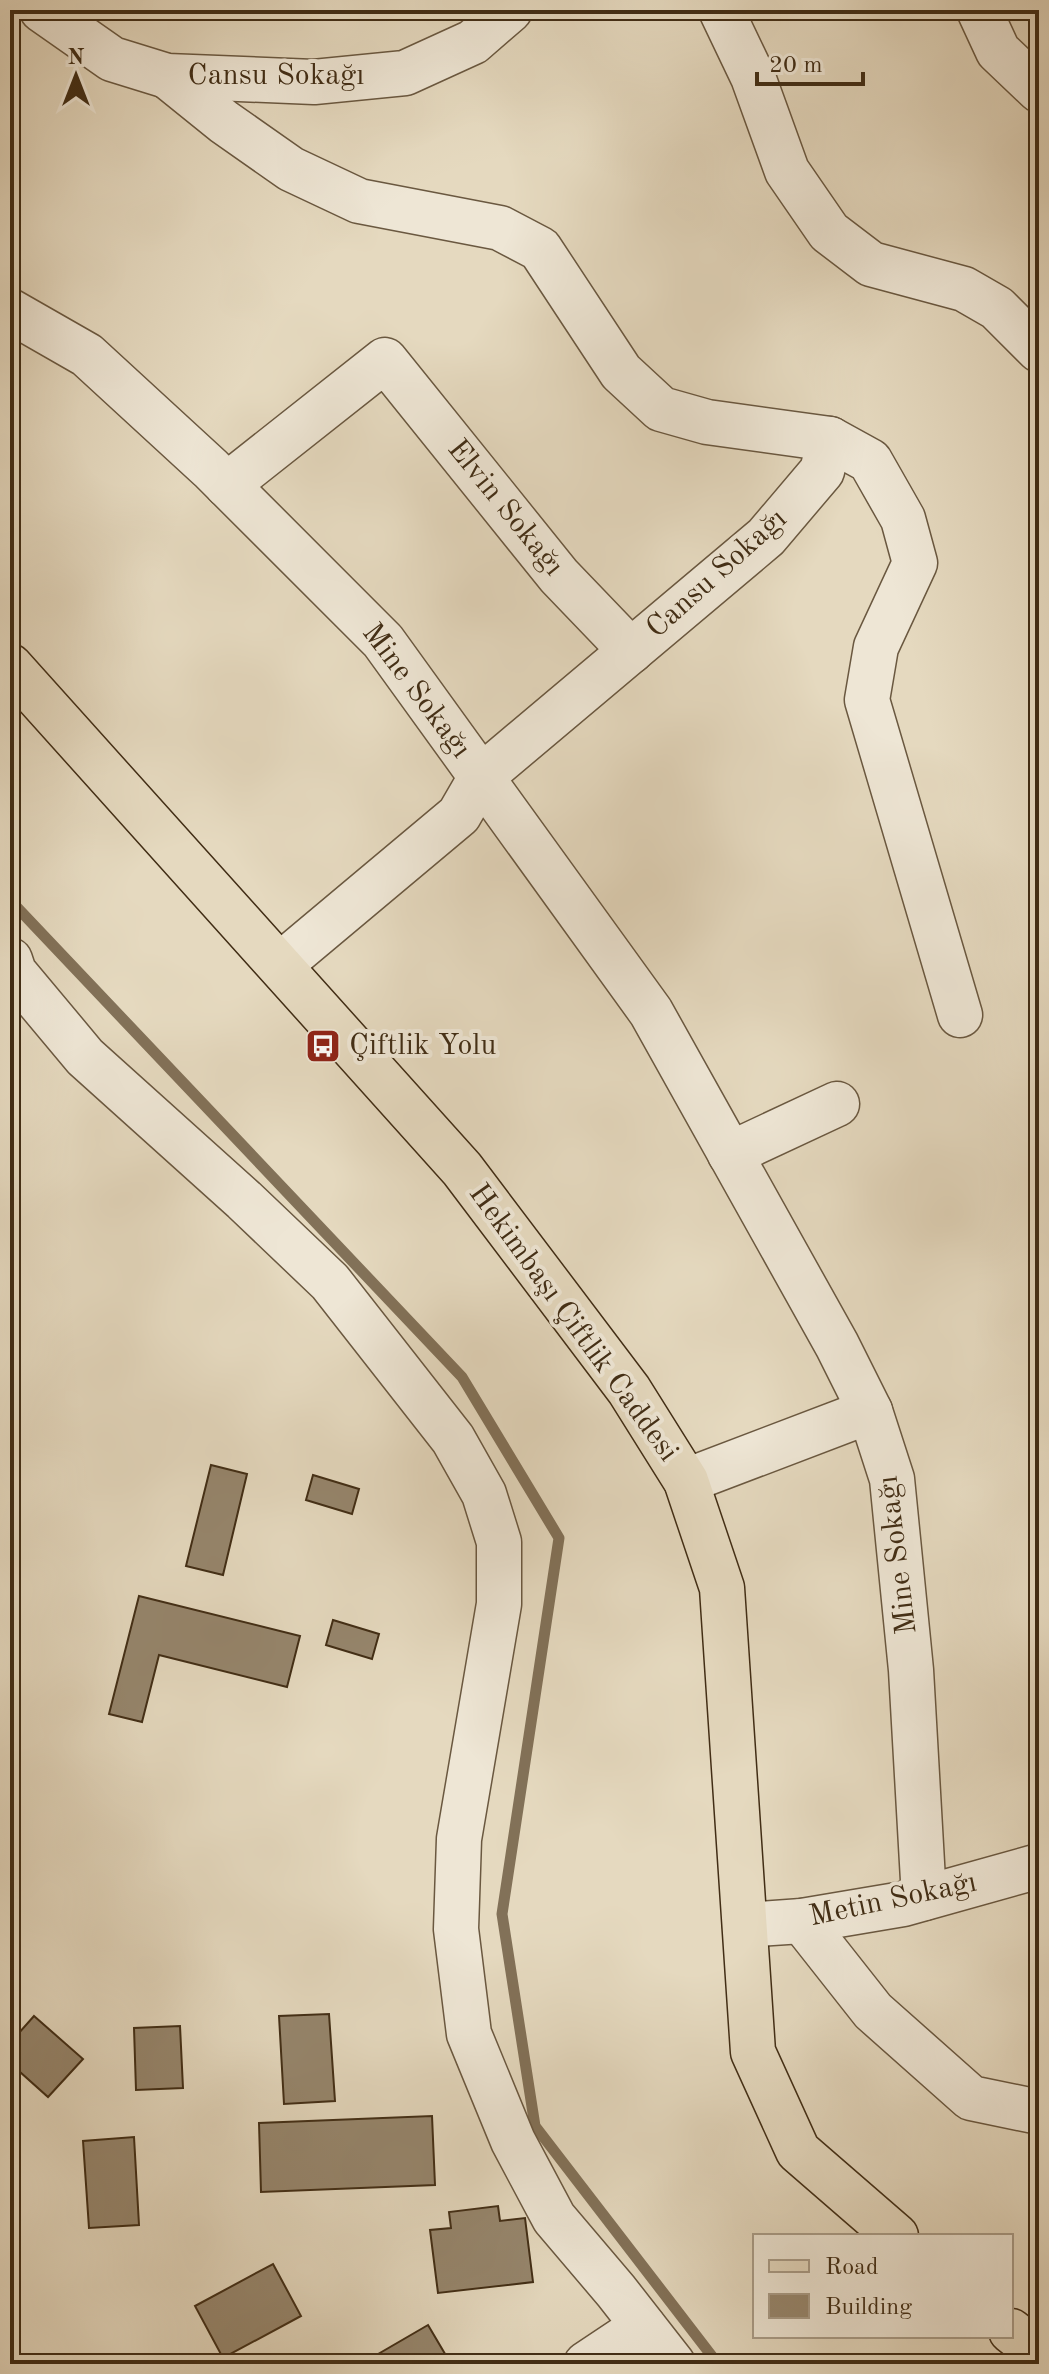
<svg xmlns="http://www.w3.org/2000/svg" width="1049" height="2374" viewBox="0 0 1049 2374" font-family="'Old Standard TT',serif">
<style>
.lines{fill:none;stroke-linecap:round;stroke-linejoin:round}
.stream{stroke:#827158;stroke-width:11}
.building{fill:#96866d;stroke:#412d15;stroke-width:2}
.minor-casing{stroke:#6a5840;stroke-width:47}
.major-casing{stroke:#412d15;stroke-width:47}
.minor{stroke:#eee6d5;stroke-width:44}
.major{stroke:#e5d9bf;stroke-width:44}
.labels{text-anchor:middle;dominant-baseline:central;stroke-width:8;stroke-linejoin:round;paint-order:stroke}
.street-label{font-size:30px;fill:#412d15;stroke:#eee6d5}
.poi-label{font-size:30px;fill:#412d15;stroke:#eee6d5;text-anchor:start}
</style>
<rect width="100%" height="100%" fill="#e5d9bf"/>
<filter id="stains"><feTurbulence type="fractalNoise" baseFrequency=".0025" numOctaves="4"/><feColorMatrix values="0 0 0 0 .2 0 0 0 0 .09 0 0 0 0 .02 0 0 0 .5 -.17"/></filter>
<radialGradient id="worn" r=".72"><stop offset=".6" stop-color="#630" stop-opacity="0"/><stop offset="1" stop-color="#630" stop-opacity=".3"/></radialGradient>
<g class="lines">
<!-- stream -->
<path class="stream" d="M10,900L462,1377L559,1538L502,1914L535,2126L718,2364"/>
</g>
<!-- building -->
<g class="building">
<path d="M211,1465L247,1474L223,1575L186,1566Z"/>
<path d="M313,1475L359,1489L352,1514L306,1500Z"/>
<path d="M139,1596L300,1636L287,1687L159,1655L142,1722L109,1714Z"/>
<path d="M333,1620L379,1634L372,1659L326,1645Z"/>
<path d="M329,2014L335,2101L284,2104L279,2016Z"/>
<path d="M34,2016L83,2059L48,2097L10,2063V2043Z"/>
<path d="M180,2026L183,2088L136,2090L134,2028Z"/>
<path d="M432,2116L435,2185L261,2192L259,2123Z"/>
<path d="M134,2137L139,2225L89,2228L83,2141Z"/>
<path d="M498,2206L500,2221L525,2218L533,2282L438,2293L430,2230L451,2228L449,2212Z"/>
<path d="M273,2264L301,2316L223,2358L195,2306Z"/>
<path d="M428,2325L451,2364H361Z"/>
</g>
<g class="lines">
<!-- minor casing -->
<g class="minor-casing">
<g id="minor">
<path d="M42,10L112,59L167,76L314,82L405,73L473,42L510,10"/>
<path d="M721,10L753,77L787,171L829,232L871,264L964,289L997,308L1039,350"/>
<path d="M979,10L998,51L1039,90"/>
<path d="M167,76L224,122L291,169L359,201L500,228L540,249L621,372L661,409L707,422L830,439L822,471L766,537L481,777L459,815L280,965"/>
<path d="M10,311L87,355L211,469L383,641L651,1012L837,1345L870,1411L892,1479L911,1670L924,1898"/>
<path d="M830,439L870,461L903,519L915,563L876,647L867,700L960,1015"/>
<path d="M227,485L385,360L559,576L631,651"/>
<path d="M10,960L14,972L85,1057L244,1200L330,1282L453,1439L484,1494L499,1542V1604L459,1839L456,1929L469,2034L513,2141L554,2218L616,2291L673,2364"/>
<path d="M730,1154L837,1104"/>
<path d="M686,1481L870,1411"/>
<path d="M802,1921L873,2011L971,2098L1039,2112"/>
<path d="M745,1925L802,1921L903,1904L1039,1866"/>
<path d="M586,2364L643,2326"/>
</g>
</g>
<!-- major casing -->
<g class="major-casing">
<g id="major">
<path d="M10,666L462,1169L629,1390L686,1481L722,1588L753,2052L798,2151L896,2236"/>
<path d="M1011,2331L1039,2353"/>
</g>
</g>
<!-- minor -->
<use href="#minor" class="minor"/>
<!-- major -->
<use href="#major" class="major"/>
</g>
<!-- icons -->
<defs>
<g id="bus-square" transform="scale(1.8)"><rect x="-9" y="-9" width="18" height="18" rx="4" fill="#8f2418" stroke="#eee6d5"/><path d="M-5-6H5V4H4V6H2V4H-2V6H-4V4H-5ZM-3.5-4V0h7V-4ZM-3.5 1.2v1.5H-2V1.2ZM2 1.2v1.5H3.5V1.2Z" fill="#fff"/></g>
</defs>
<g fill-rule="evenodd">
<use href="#bus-square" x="323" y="1046"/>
</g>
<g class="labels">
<!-- street labels -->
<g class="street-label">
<text x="276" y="76">Cansu Sokağı</text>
<text transform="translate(505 508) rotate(51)">Elvin Sokağı</text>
<text transform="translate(717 574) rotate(-42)">Cansu Sokağı</text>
<text transform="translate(416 691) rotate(53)">Mine Sokağı</text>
<text transform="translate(573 1323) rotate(54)">Hekimbaşı Çiftlik Caddesi</text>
<text transform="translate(898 1555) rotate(-97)">Mine Sokağı</text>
<text transform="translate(893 1900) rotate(-12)">Metin Sokağı</text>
</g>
<!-- poi labels -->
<g class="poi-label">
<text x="349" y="1046">Çiftlik Yolu</text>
</g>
</g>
<!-- margin -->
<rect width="1049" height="2374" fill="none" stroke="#e5d9bf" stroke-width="40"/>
<rect x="12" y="12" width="1025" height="2350" fill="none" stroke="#412d15" stroke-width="4"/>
<rect x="20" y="20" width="1009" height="2334" fill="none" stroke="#412d15" stroke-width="2"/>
<!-- legend -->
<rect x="753" y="2234" width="260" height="104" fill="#eee6d5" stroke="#a99c88" stroke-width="2"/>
<rect x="769" y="2260" width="40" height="12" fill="#e5d9bf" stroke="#a99c88" stroke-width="2"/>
<text x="825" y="2274" font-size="24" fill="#412d15">Road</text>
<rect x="769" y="2294" width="40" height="24" fill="#96866d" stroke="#a99c88" stroke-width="2"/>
<text x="825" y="2314" font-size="24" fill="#412d15">Building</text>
<!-- north arrow -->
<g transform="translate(76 76)" stroke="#eee6d5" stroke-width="6" paint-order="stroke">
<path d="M0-6L14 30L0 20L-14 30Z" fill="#412d15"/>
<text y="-12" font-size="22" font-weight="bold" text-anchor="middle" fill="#412d15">N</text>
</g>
<!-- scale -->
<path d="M757 72v12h106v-12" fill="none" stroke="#412d15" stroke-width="4"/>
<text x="769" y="72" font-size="24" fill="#412d15" stroke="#eee6d5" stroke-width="6" paint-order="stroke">20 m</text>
<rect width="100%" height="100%" filter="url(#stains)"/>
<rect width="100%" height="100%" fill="url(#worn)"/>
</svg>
